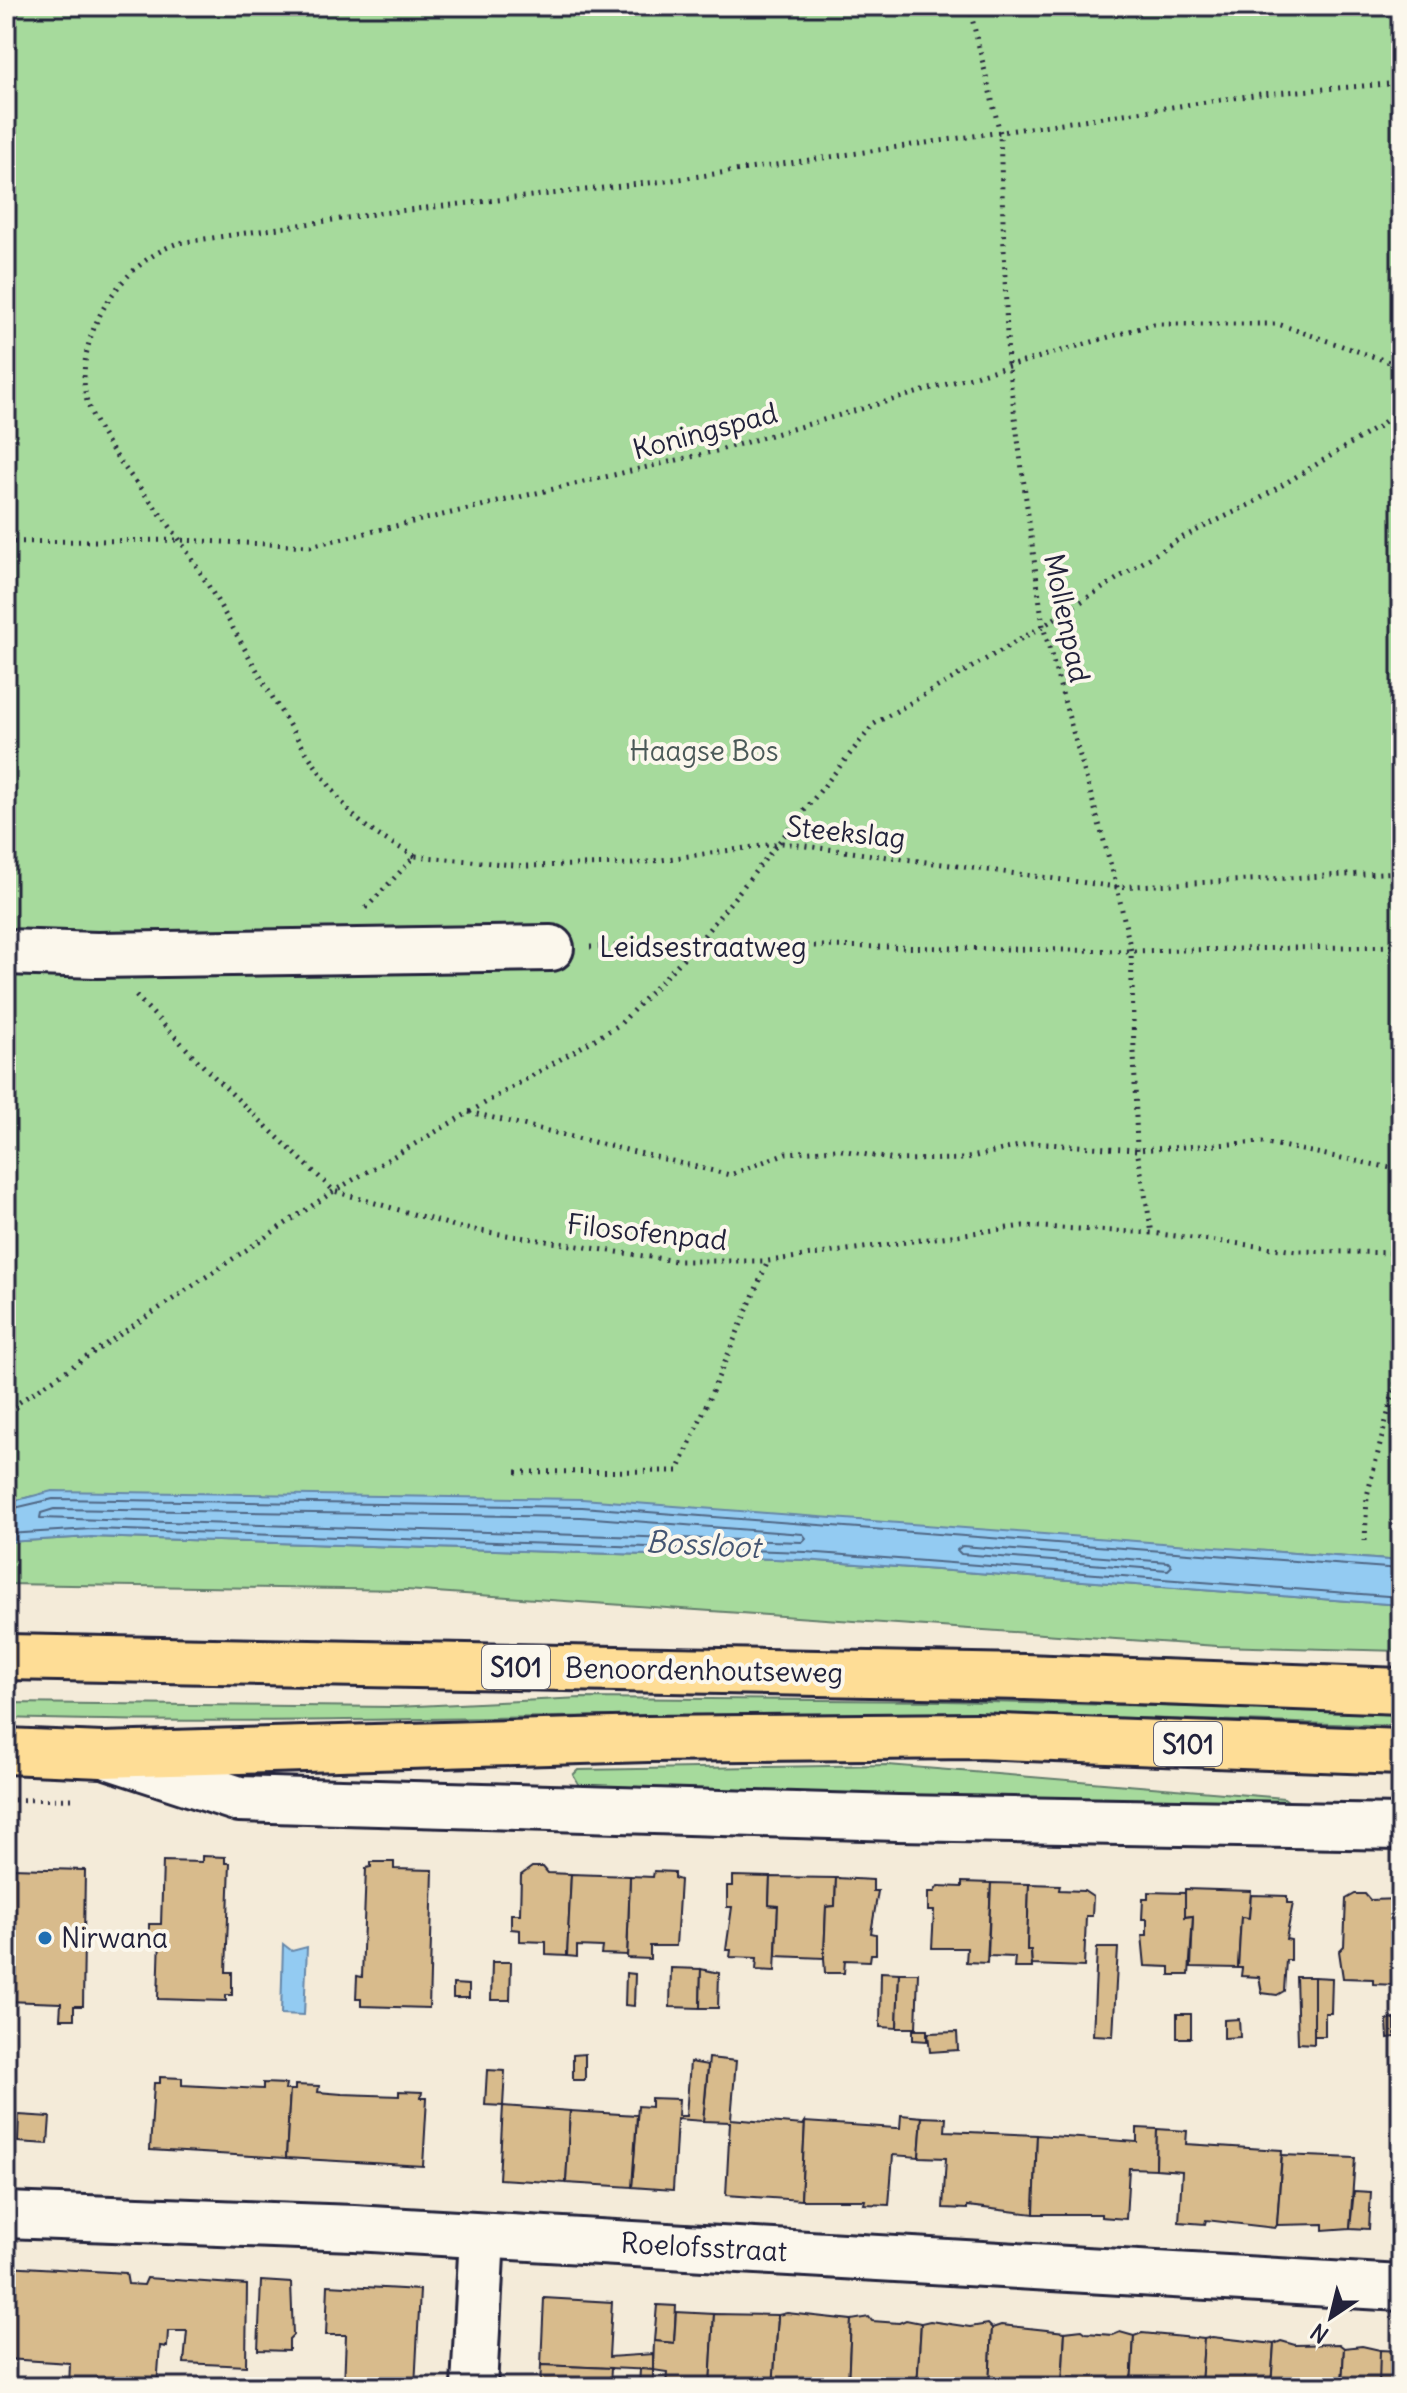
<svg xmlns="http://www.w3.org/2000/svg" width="1407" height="2393" viewBox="0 0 1407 2393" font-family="Delius,sans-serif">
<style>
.green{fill:#a6da9c;stroke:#647e6c;stroke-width:2}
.water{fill:#93cbf2;stroke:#6687a9;stroke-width:2}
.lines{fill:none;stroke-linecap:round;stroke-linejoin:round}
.shore{stroke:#4f6684;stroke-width:2}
.building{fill:#d8bb8c;stroke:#22223b;stroke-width:2}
.minor-casing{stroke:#22223b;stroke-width:50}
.major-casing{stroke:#22223b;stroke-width:50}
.path{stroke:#22223b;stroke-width:5;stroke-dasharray:2 6;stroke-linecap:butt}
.minor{stroke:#fbf7ec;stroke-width:44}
.major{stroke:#fedd96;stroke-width:44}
.poi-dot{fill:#1f6fb2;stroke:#fbf7ec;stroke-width:3}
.labels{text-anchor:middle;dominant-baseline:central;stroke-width:8;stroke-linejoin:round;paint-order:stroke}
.shield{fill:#fbf7ec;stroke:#636270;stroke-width:2}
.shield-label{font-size:26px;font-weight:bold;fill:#22223b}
.street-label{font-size:28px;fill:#22223b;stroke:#fbf7ec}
.park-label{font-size:28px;fill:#4a5958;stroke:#fbf7ec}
.poi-label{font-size:28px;fill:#22223b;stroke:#fbf7ec;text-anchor:start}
.water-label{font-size:30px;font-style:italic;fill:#445572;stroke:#fbf7ec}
</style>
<rect width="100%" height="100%" fill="#f4ebd9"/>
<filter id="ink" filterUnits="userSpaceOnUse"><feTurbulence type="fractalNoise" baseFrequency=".0125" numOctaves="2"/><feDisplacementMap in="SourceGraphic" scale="16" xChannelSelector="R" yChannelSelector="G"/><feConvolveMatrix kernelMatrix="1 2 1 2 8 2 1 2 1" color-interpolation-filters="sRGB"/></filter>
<g filter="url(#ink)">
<!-- green -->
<g class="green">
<path d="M6,6H1401V1561L1266,1551L33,1496L6,1503Z"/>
<path d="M91,1537L804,1560L1401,1605V1651L1217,1646L406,1590L6,1584V1542Z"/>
<path d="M581,1698L944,1701L1401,1712V1726C1247,1722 1093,1715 938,1714C627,1711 317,1727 6,1718V1703L396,1707Z"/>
<path d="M888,1765L1284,1798L1301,1811L580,1787L573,1775L578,1770Z"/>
</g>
<!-- water -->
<g class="water">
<path d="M52,1491L582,1499L1401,1561V1605L804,1560L91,1537L6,1542V1503Z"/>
<path d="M283,1944L292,1951L307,1947L304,2015L281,2014Z"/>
</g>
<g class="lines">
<!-- shore -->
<g class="shore">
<path d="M54,1509L581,1517L803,1534L806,1538L802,1542L40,1518L41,1513Z"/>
<path d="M6,1510L53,1499L582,1507L1401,1569"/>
<path d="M6,1534L92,1529L805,1552L1401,1597"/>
<path d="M962,1546L1168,1562L1172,1566L1168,1570L961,1554L957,1550Z"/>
</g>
</g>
<!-- building -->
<g class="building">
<path d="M202,1856L225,1857V1863H230L226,1972H232V1995H226V2001L158,1999L160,1936H149V1924H161L163,1861L202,1862Z"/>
<path d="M371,1862H394V1869L433,1870L429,2008L361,2006V1999H356L357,1976L362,1977L366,1868L371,1867Z"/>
<path d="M532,1867H543L548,1873L571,1874L567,1956L546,1955V1942L520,1941V1930L511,1929V1914H520L521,1875Z"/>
<path d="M10,1868L85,1870L83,2006H74V2019H60L61,2003L6,2001V1874H11Z"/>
<path d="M654,1871L674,1872V1878L680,1880L676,1946H650V1959L627,1958L630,1876L653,1877Z"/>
<path d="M571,1874L630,1876L627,1955L601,1954L602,1947L577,1946V1957L567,1956Z"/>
<path d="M733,1876L770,1877L769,1905L778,1906L775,1971L756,1970L757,1958L730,1957L731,1950H726L732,1907H727V1886H733Z"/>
<path d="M770,1877L836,1878L835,1906L826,1907L824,1958L776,1956L778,1906L769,1905Z"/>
<path d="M836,1878L873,1880V1891H878L871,1933L876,1934V1954H871L870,1961L845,1960L844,1973H825L824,1958L826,1907L835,1906Z"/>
<path d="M962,1882L991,1883L987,1963L966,1962L967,1948H932L934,1911H928V1892H934L938,1886L962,1887Z"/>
<path d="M991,1883L1029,1884L1027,1950H1031L1032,1968H1014L1015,1957L988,1956Z"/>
<path d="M1029,1884L1060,1885L1059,1890L1084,1891L1093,1897L1092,1916H1086L1084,1967L1032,1965L1031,1950H1027Z"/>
<path d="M1185,1889L1251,1891L1249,1918L1241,1917L1238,1968L1191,1967L1193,1916L1185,1917Z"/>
<path d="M1148,1892L1185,1893V1917L1193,1916L1189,1975H1170V1967L1145,1966L1142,1935H1147V1919H1142L1143,1899H1148Z"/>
<path d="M1355,1894H1365L1370,1900L1399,1899L1396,1985L1373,1984V1979L1343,1978L1339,1951L1344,1946L1346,1899Z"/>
<path d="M1251,1895L1287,1896V1903H1293L1286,1939L1291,1940V1960H1286L1284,1991L1277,1995L1262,1993L1259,1977L1241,1976L1242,1968H1238L1241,1917L1249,1918Z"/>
<path d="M1400,1904L1401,1985H1396Z"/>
<path d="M1097,1948H1118L1113,2036L1093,2035Z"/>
<path d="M492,1962H511L510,2000H491Z"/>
<path d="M671,1968L701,1969L700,2008L670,2007Z"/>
<path d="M701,1969L719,1973L718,2008H700Z"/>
<path d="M881,1972L899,1973L897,2028L880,2027Z"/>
<path d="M626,1973L635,1974L634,2006L625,2005Z"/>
<path d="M899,1973H918L916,2028H897Z"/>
<path d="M1296,1977H1314V2044L1298,2043Z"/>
<path d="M1314,1977L1332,1978L1331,2013H1325V2036H1314Z"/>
<path d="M453,1984L469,1985V1998H453Z"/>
<rect x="1177" y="2014" width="14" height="24"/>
<path d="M1239,2019L1240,2037L1224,2038V2020Z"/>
<rect x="1395" y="2019" width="6" height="18"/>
<path d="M1395,2019V2037L1388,2038L1387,2020Z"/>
<path d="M913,2030H927V2041L913,2040Z"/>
<path d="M957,2032L958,2050L930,2052L928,2033Z"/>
<path d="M585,2054V2080H573V2055Z"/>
<path d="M709,2058L736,2061L731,2119L803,2125L805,2122L801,2200L726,2195L730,2122L703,2121Z"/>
<path d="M690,2062L708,2065L703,2121L677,2119L673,2190L632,2187L638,2106L651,2107V2098L679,2099L678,2116H686Z"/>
<path d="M487,2070L505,2071L503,2106L485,2105Z"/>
<path d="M160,2077L182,2078V2085L221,2087L263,2089V2083L286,2084L285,2090H290L286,2158L150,2150L154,2083H160Z"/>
<path d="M295,2085L319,2086L318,2092L342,2094L399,2096V2091L422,2092L421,2098H427L423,2166L286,2158L290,2090H295Z"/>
<path d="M503,2106L570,2111L566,2183L499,2179Z"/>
<path d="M570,2111L637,2115L632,2187L566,2183Z"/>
<path d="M19,2115L50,2117L48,2144L18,2142Z"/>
<path d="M901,2115L922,2117L919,2157L893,2155L889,2205L864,2204L865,2200H801L805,2122L896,2128H900Z"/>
<path d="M922,2117L946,2118L945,2131L1037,2135L1034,2214L967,2206V2209L943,2208L946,2158L919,2157Z"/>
<path d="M1137,2128L1157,2129L1156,2169L1129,2168L1126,2219L1101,2217V2214H1034L1037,2135L1137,2142Z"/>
<path d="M1157,2129L1187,2131L1186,2144L1282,2150L1277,2225L1275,2228L1206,2220L1205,2224L1179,2222L1182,2171L1156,2169Z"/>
<path d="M1282,2155L1355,2158L1350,2228L1323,2230V2224L1277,2225Z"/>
<path d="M1354,2191L1371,2192L1369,2229L1350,2228Z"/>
<path d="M6,2266L126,2273L128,2284L144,2285L147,2278L247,2285L246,2366L184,2363L187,2331H168L167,2347L160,2346L157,2387H69L70,2363L6,2359Z"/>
<path d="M261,2281L291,2283L293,2335L289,2339V2351L258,2350Z"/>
<path d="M328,2285L420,2290L415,2387L344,2386L346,2335H326Z"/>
<path d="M544,2298L612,2302L609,2357L653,2354V2370L541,2365Z"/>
<path d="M657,2305L676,2306L674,2343L654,2341Z"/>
<path d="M676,2312L714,2314L710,2387H666L667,2372L653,2370L654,2341L674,2343Z"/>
<path d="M787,2313L851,2320L848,2387H773L778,2315Z"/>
<path d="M714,2314L778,2315L773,2387H777H710Z"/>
<path d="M869,2317L872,2321L899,2323L906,2320L921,2323L917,2387H848L851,2320Z"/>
<path d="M930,2321L970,2327L988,2324L992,2328L989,2387H917L921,2323Z"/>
<path d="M1001,2325L1065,2332L1062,2387H989L992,2328Z"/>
<path d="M1082,2330L1086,2333L1113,2335L1120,2332L1134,2336L1131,2387H1062L1065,2332Z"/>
<path d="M1142,2333L1204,2339L1201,2387H1131L1134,2336Z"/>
<path d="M1212,2337L1274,2344L1271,2387H1201L1204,2339Z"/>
<path d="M1281,2341L1295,2345L1339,2344L1344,2348L1342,2387H1271L1274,2344Z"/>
<path d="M1362,2346L1380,2350V2387H1342L1344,2348Z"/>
<path d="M1380,2350L1401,2351L1398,2387L1379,2386Z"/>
<path d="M541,2365L611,2368L610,2387H540Z"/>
<path d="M640,2369L653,2370V2387H639Z"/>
<path d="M255,2381L281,2382V2387H255Z"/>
</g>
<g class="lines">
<!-- minor casing -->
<g class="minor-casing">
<g id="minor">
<path d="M6,952L97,955L551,948"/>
<path d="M110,1757L239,1799L898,1818L1401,1827"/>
<path d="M6,2215L354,2228L1401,2288"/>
<path d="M474,2387L482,2236"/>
</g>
</g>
<!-- major casing -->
<g class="major-casing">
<g id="major">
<path d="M6,1657L1025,1677L1401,1691"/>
<path d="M6,1751L102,1755L648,1739L976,1736L1401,1752"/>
</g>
</g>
<!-- path -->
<g class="path">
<path d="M969,6L1000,133L1008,365L1043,626L1117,887L1131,951L1137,1150L1152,1233"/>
<path d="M6,542L180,540L310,546L716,451L1154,324H1278L1401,366"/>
<path d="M415,856C390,842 364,830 346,807C280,725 237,626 179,539C153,501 91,435 85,392C77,330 122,263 178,243L381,213L666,181L1261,94L1401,83"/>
<path d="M366,908L415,856L524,866L632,864L782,843L1117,887L1401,872"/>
<path d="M590,947L697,944L1131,951L1401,946"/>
<path d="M136,996L206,1069L334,1191L461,1228L676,1261H768L1023,1226L1152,1233L1297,1251L1401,1253"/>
<path d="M469,1112L730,1175L786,1153L836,1149L895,1160L963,1159L1032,1143L1137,1150L1262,1142L1401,1170"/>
<path d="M6,1411L334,1191L619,1025L697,944L874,724L1043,626L1181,538L1251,504L1378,427L1401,408"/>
<path d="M516,1472L678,1471L768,1261"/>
<path d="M1365,1541L1367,1496L1401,1362"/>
<path d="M6,1800L77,1799"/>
</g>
<!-- minor -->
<use href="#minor" class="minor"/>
<!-- major -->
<use href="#major" class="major"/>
</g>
</g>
<!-- markers -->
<circle class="poi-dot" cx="45" cy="1938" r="8"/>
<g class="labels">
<!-- shield labels -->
<g class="shield">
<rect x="482" y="1645" width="68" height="44" rx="6"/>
<rect x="1154" y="1722" width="68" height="44" rx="6"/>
</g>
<g class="shield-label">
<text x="516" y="1667">S101</text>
<text x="1188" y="1744">S101</text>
</g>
<!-- street labels -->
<g class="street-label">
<text transform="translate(705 431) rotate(-15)">Koningspad</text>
<text transform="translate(1067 618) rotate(78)">Mollenpad</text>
<text transform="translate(846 832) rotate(6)">Steekslag</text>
<text x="703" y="947">Leidsestraatweg</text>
<text transform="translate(647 1232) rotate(6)">Filosofenpad</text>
<text transform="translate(704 1670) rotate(1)">Benoordenhoutseweg</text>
<text transform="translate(704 2247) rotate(3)">Roelofsstraat</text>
</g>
<!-- park labels -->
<g class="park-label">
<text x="704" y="751">Haagse Bos</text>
</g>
<!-- poi labels -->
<g class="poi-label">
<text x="61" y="1938">Nirwana</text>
</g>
<!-- water labels -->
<g class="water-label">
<text transform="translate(703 1544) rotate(3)">Bossloot</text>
</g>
</g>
<!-- margin -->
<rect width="1407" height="2393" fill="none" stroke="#fbf7ec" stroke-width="32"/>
<rect x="16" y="16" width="1375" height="2361" fill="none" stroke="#22223b" stroke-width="3" filter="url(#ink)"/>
<!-- north arrow -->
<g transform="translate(1331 2317) rotate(215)" stroke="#fbf7ec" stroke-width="6" paint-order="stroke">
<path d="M0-6L14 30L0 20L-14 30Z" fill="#22223b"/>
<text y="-12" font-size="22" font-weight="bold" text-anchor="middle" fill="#22223b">N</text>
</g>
</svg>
